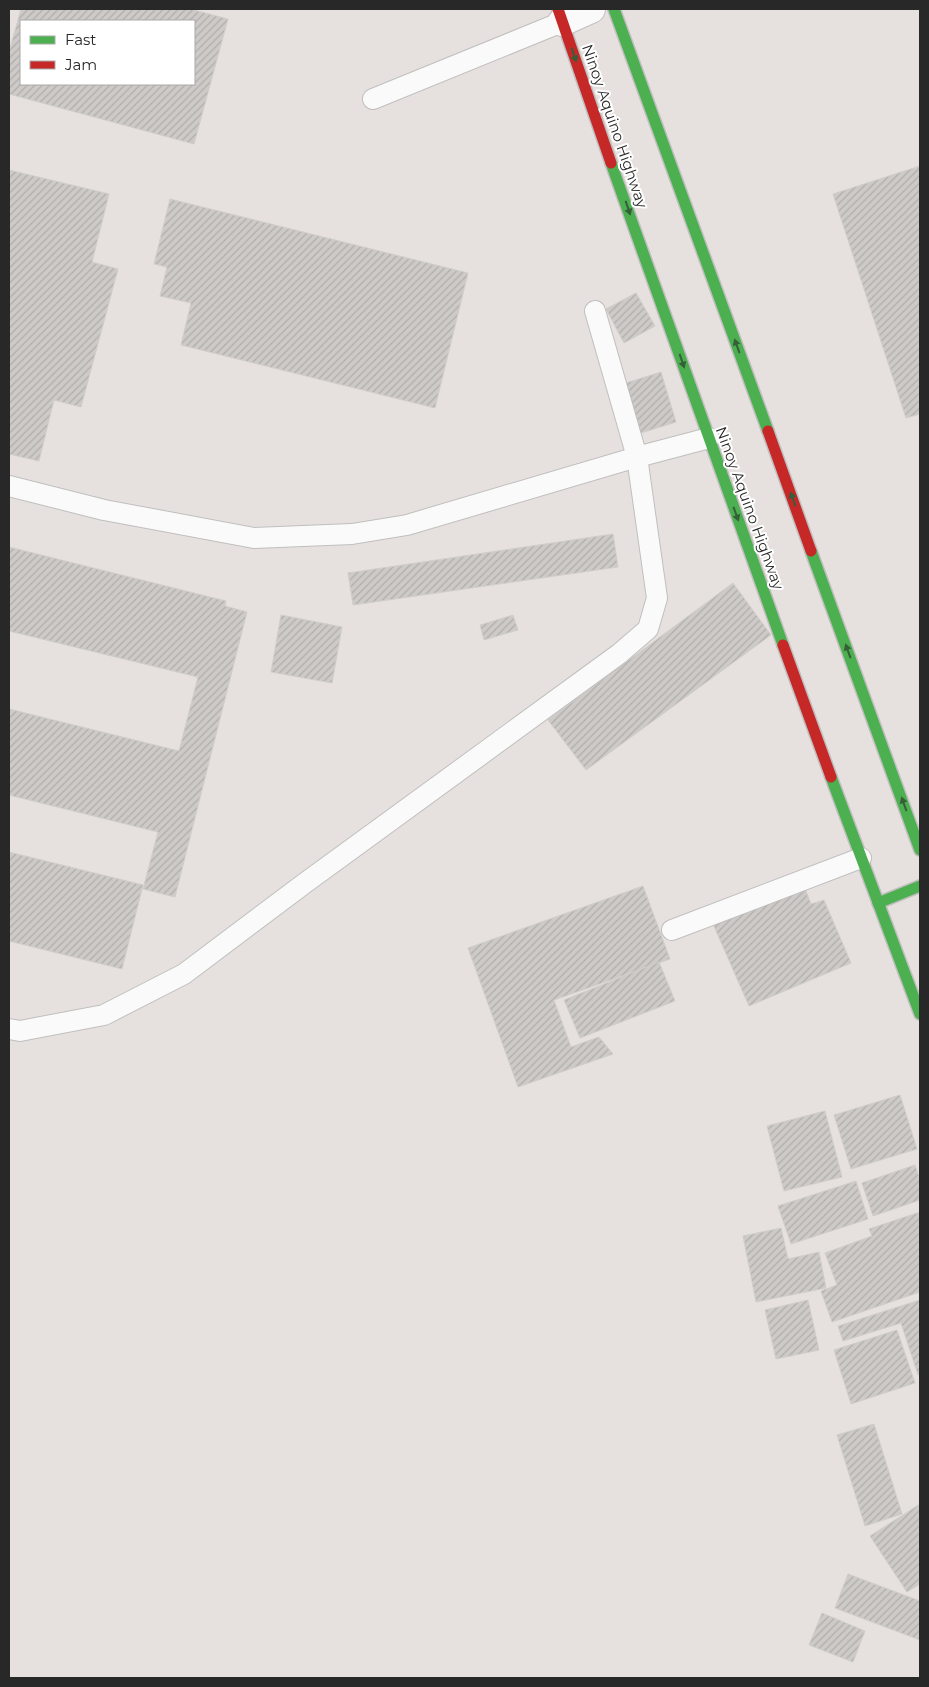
<svg xmlns="http://www.w3.org/2000/svg" width="929" height="1687" viewBox="0 0 929 1687" font-family="Montserrat,sans-serif">
<style>
.building{fill:url(#building-hatch);stroke:#d1cdca;fill-rule:evenodd}
.lines{fill:none;stroke-linecap:round;stroke-linejoin:round}
.lane-casing{stroke:#c0bfbf;stroke-width:22}
.street-casing{stroke:#c0bfbf;stroke-width:30}
.fast-casing{stroke:#c0bfbf;stroke-width:14}
.jam-casing{stroke:#c0bfbf;stroke-width:14}
.lane{stroke:#fbfafa;stroke-width:20}
.street{stroke:#fbfafa;stroke-width:28}
.fast{stroke:#4caf50;stroke-width:11}
.jam{stroke:#c62828;stroke-width:11}
.oneway{fill:#365e38}
.labels{text-anchor:middle;dominant-baseline:central;stroke-width:4;stroke-linejoin:round;paint-order:stroke}
.street-label{font-size:15px;fill:#282828;stroke:#fff}
</style>
<defs>
<pattern id="building-hatch" width="6" height="6" patternUnits="userSpaceOnUse" patternTransform="scale(1.25)"><rect width="6" height="6" fill="#cdcac7"/><path d="M-1 1l2-2M0 6l6-6M5 7l2-2" fill="none" stroke="#b0aeab"/></pattern>
</defs>
<rect width="100%" height="100%" fill="#e6e1de"/>
<!-- building -->
<g class="building">
<path d="M21,9H190L228,19L194,144L9,94V52ZM21,21H194V84H21Z"/>
<path d="M920,166V414L906,418L833,194Z"/>
<path d="M9,170L109,194L92,262L118,269L81,407L54,400L39,461L9,454Z"/>
<path d="M170,199L468,273L435,408L181,345L191,303L160,296L167,267L154,264Z"/>
<path d="M636,293L655,326L624,343L606,309Z"/>
<path d="M661,372L676,422L641,433L626,383Z"/>
<path d="M613,534L618,567L353,605L348,573Z"/>
<path d="M9,547L226,601L225,606L247,612L175,897L143,889L158,832L9,795V709L179,751L198,677L9,631Z"/>
<path d="M733,583L771,635L586,770L548,720Z"/>
<path d="M281,615L342,627L332,683L271,672Z"/>
<path d="M513,615L518,630L484,640L480,625Z"/>
<path d="M9,852L143,885L122,969L9,941Z"/>
<path d="M643,886L670,959L554,1000L571,1047L599,1037L613,1054L518,1087L468,948Z"/>
<path d="M804,886L811,904L824,900L851,963L749,1006L713,924Z"/>
<path d="M659,962L675,1001L580,1038L564,1000Z"/>
<path d="M900,1095L917,1149L851,1169L834,1115Z"/>
<path d="M825,1111L842,1177L784,1191L767,1126Z"/>
<path d="M915,1165L920,1180V1200L873,1216L862,1183Z"/>
<path d="M856,1181L868,1219L791,1244L778,1206Z"/>
<path d="M920,1212V1292L832,1322L821,1291L837,1285L825,1253L872,1236L869,1229Z"/>
<path d="M781,1228L788,1259L819,1252L826,1288L756,1302L743,1236Z"/>
<path d="M808,1300L819,1350L776,1359L765,1310Z"/>
<path d="M920,1300V1374L918,1375L901,1323L843,1341L838,1326Z"/>
<path d="M897,1330L915,1383L851,1404L834,1350Z"/>
<path d="M874,1424L902,1514L865,1526L837,1435Z"/>
<path d="M920,1504V1584L907,1592L870,1536Z"/>
<path d="M848,1574L920,1601V1640L835,1608Z"/>
<path d="M822,1613L865,1631L853,1662L809,1645Z"/>
</g>
<g class="lines">
<!-- lane casing -->
<g class="lane-casing">
<g id="lane">
<path d="M373,99L562,22"/>
<path d="M9,486L104,510L254,538L352,534L407,525L637,457L709,438"/>
<path d="M672,930L861,858"/>
<path d="M9,1029L20,1031L104,1015L184,974L305,883L619,654L648,629L657,598L637,457L595,311"/>
</g>
</g>
<!-- street casing -->
<g class="street-casing">
<path id="street" d="M562,22L591,9"/>
</g>
<!-- fast casing -->
<g class="fast-casing">
<g id="fast">
<path d="M614,9L768,431"/>
<path d="M611,163L783,645"/>
<path d="M811,551L920,850"/>
<path d="M831,777L920,1014"/>
<path d="M878,903L920,886"/>
</g>
</g>
<!-- jam casing -->
<g class="jam-casing">
<g id="jam">
<path d="M558,9L611,163"/>
<path d="M768,431L811,551"/>
<path d="M783,645L831,777"/>
</g>
</g>
<!-- lane -->
<use href="#lane" class="lane"/>
<!-- street -->
<use href="#street" class="street"/>
<!-- fast -->
<use href="#fast" class="fast"/>
<!-- jam -->
<use href="#jam" class="jam"/>
</g>
<!-- one-way arrows -->
<defs><path id="oneway-solid" d="M-6-.8H1V-3.2L6.5 0L1 3.2V.8H-6Z" transform="scale(1.25)"/></defs>
<g class="oneway">
<use href="#oneway-solid" transform="translate(574 55) rotate(71)"/>
<use href="#oneway-solid" transform="translate(628 208) rotate(71)"/>
<use href="#oneway-solid" transform="translate(737 346) rotate(-110)"/>
<use href="#oneway-solid" transform="translate(682 361) rotate(71)"/>
<use href="#oneway-solid" transform="translate(793 499) rotate(-110)"/>
<use href="#oneway-solid" transform="translate(736 514) rotate(70)"/>
<use href="#oneway-solid" transform="translate(848 651) rotate(-110)"/>
<use href="#oneway-solid" transform="translate(904 804) rotate(-110)"/>
</g>
<g class="labels">
<!-- street labels -->
<g class="street-label">
<text transform="translate(615 126) rotate(71)">Ninoy Aquino Highway</text>
<text transform="translate(750 508) rotate(70)">Ninoy Aquino Highway</text>
</g>
</g>
<!-- border -->
<rect width="929" height="1687" fill="none" stroke="#282828" stroke-width="20"/>
<!-- legend -->
<rect x="20" y="20" width="175" height="65" fill="#ffffff" stroke="#a9a9a9"/>
<rect x="30" y="36" width="25" height="8" fill="#4caf50" stroke="#a9a9a9"/>
<text x="65" y="45" font-size="15" fill="#282828">Fast</text>
<rect x="30" y="61" width="25" height="8" fill="#c62828" stroke="#a9a9a9"/>
<text x="65" y="70" font-size="15" fill="#282828">Jam</text>
</svg>
